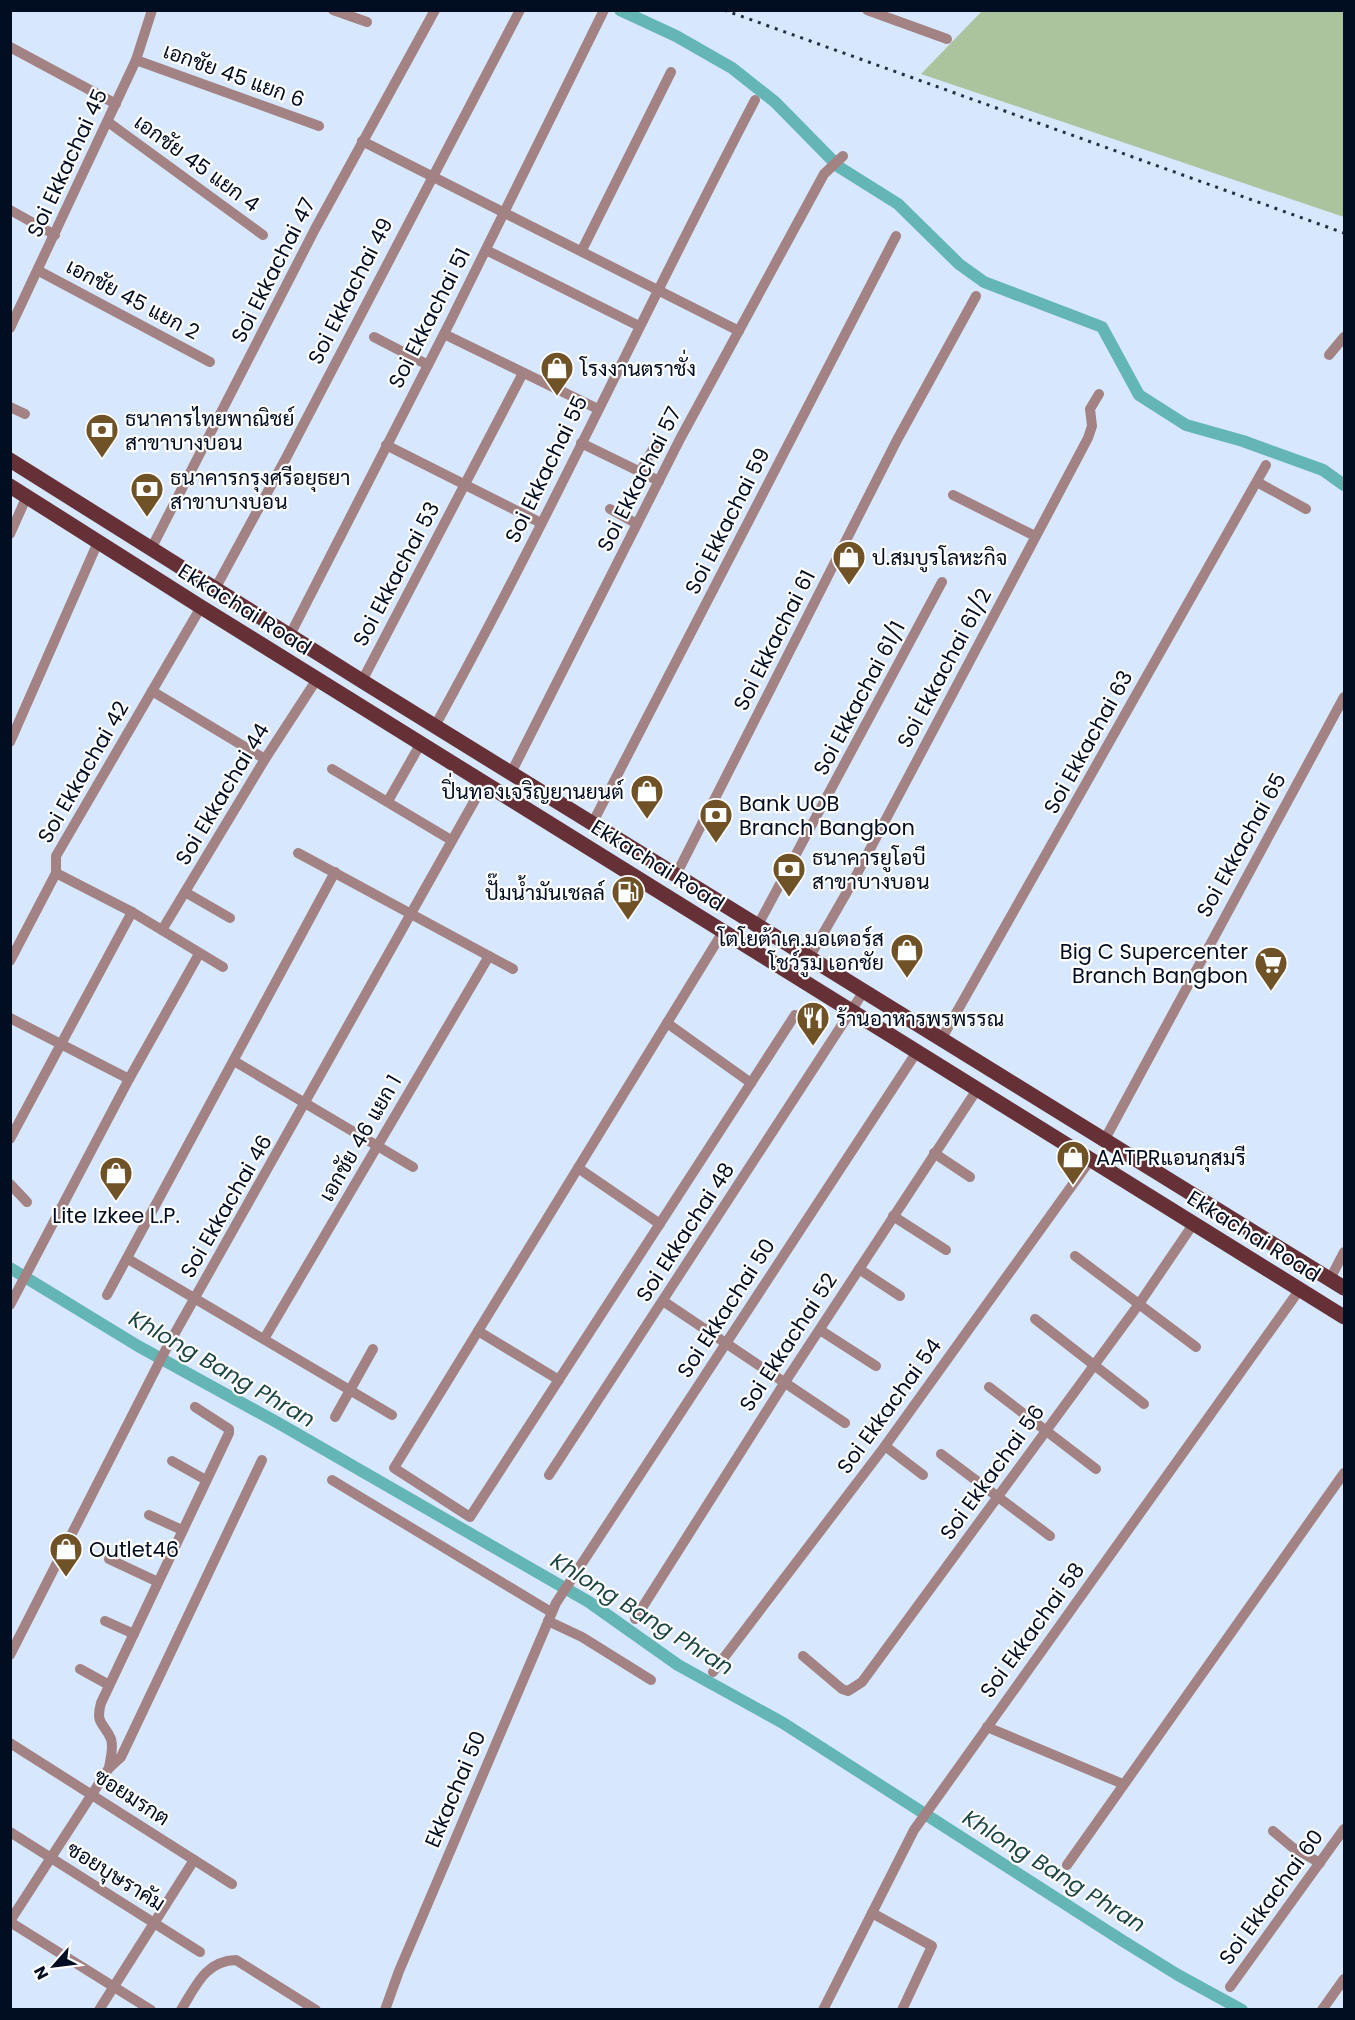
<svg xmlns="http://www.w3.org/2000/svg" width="1355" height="2020" viewBox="0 0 1355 2020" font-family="Poppins,Sarabun,sans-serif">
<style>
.green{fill:#abc49e}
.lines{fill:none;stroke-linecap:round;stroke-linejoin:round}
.canal{stroke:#64b6b5;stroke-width:12}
.minor{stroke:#a38283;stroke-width:10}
.primary{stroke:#663136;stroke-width:15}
.rail{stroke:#233043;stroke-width:3;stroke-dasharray:3 6;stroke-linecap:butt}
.labels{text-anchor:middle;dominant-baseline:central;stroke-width:4.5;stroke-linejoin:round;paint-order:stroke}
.street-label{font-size:21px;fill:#010d20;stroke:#fff}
.poi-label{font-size:21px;fill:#010d20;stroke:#fff;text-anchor:start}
.water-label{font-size:22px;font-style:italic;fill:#1c4443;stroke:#fff}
</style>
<rect width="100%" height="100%" fill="#d6e7fe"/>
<!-- green -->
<path class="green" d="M982,11H1344V217L921,74Z"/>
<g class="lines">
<!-- canal -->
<g class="canal">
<path d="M620,10L676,36L732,68L775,102L839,167L898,204L959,264L984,282L1102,327L1139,395L1186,425L1243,441L1323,470L1344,485"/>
<path d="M10,1268L138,1346L280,1424L589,1602L678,1665L783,1723L1123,1941L1178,1975L1242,2010"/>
</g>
<!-- minor -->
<g class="minor">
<path d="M333,10L367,22"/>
<path d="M867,10L947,39"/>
<path d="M10,47L116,104"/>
<path d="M136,60L319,126"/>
<path d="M108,122L263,235"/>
<path d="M362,141L739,331"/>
<path d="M10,210L55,235"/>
<path d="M486,250L639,326"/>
<path d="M582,250L671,72"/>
<path d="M39,271L210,362"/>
<path d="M10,328L136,60L152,10"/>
<path d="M444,334L598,409"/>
<path d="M374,337L428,365"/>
<path d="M1329,355L1344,337"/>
<path d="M10,407L25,414"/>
<path d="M581,443L659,481"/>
<path d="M386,445L541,523"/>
<path d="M640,472L656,444"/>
<path d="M1257,482L1306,509"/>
<path d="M953,495L1035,536"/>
<path d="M610,509L637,524"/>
<path d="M10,534L27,496"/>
<path d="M151,549L315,229L435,10"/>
<path d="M215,589L286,458L520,10"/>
<path d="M290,635L450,322L604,10"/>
<path d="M362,681L523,373"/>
<path d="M152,691L265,759"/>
<path d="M435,726C548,521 646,308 755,100"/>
<path d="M10,742L98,542"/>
<path d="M332,769L451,840"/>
<path d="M511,773L680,439L824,174L843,156"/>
<path d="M388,801L421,743"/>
<path d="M592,824L896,236"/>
<path d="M298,853L513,969"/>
<path d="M56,873L132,912L223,967"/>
<path d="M676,875L897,440L976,296"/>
<path d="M185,892L230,918"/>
<path d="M758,925L942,582"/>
<path d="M162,930L265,759L317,679"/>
<path d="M724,930L394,1468L470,1517L795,1015"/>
<path d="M809,958L851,885L1088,438L1092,426L1090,409L1099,394"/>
<path d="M10,961L56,873V856L201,607"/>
<path d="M10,1018L129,1079"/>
<path d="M667,1023L751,1083"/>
<path d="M942,1038L1266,465"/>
<path d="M234,1061L413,1167"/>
<path d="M10,1139L132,912"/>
<path d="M1105,1139L1344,697"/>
<path d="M934,1153L970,1177"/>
<path d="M578,1168L660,1224"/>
<path d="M10,1184L27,1202"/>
<path d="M893,1216L946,1250"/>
<path d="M1075,1256L1196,1347"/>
<path d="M128,1259L392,1415"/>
<path d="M859,1269L900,1296"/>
<path d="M1330,1279L1344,1252"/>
<path d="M107,1295L335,872"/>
<path d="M663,1301L845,1423"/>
<path d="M10,1305L129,1079L199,954"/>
<path d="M1035,1319L1144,1404"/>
<path d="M820,1330L876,1366"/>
<path d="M478,1331L559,1380"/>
<path d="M264,1339L489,956"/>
<path d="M989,1387L1096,1469"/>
<path d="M335,1417L373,1349"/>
<path d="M885,1446L923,1475"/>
<path d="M941,1454L1050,1536"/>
<path d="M172,1461L206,1480"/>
<path d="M549,1475L864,991"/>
<path d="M332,1480L551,1612"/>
<path d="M149,1515L182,1530"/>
<path d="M109,1559L158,1582"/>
<path d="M635,1619L785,1382L978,1088"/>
<path d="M105,1621L134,1634"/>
<path d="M548,1621L582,1637L651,1680"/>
<path d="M10,1655L166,1349L485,782"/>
<path d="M803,1656L842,1689L848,1691L862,1682L1139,1304L1194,1223"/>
<path d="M80,1669L109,1685"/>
<path d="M713,1672L885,1446L1091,1159"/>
<path d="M987,1727L1123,1784"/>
<path d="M10,1743L232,1884"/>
<path d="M109,1768L121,1757L262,1460"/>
<path d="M1273,1831L1292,1847L1320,1863"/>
<path d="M10,1832L200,1952"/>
<path d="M1067,1865L1344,1473"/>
<path d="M872,1913L932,1946L902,2010"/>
<path d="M10,1921L109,1768C110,1760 114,1748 111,1739C104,1722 95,1725 101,1703L229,1433V1429L195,1407"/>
<path d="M10,1922L151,2010"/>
<path d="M1230,1987L1344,1829"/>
<path d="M99,2010L194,1860"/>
<path d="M181,2010C196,1986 205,1961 236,1960L316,2010"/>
<path d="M385,2010L399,1971L556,1603L918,1050"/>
<path d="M823,2010L914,1830L1300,1289"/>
<path d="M1322,2010L1344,1979"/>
</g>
<!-- primary -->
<g class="primary">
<path d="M10,460L362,681L1344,1288"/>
<path d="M10,486L201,607L1344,1317"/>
</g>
<!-- rail -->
<path class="rail" d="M724,10L1344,233"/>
</g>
<!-- icons -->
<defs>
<g id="shop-pin" transform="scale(1.725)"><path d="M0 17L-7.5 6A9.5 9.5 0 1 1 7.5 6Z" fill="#705227" stroke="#fff"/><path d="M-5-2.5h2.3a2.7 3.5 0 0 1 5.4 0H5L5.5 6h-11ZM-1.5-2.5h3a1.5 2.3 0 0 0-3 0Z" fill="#fff"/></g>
<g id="bank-pin" transform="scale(1.725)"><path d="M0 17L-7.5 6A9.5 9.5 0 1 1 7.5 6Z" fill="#705227" stroke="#fff"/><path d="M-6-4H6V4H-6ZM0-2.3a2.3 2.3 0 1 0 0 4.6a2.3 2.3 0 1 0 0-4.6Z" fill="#fff"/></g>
<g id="fuel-pin" transform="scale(1.725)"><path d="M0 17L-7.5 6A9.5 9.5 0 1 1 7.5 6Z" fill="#705227" stroke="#fff"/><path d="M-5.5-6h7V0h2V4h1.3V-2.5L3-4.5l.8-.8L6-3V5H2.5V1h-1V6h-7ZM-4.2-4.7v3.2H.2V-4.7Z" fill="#fff"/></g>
<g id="supermarket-pin" transform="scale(1.725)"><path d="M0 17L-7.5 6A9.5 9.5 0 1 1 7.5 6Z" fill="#705227" stroke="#fff"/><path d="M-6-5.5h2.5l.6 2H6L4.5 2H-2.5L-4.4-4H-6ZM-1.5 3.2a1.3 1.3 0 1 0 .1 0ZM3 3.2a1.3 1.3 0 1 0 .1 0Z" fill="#fff"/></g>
<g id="restaurant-pin" transform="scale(1.725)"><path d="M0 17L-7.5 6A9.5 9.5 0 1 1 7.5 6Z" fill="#705227" stroke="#fff"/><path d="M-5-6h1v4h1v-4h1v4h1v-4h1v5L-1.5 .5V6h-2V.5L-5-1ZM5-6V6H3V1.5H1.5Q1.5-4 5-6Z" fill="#fff"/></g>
</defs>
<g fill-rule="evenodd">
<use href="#shop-pin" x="557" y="368"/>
<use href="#bank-pin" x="102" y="430"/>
<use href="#bank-pin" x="147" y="489"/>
<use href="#shop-pin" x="849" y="557"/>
<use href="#shop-pin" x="647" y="791"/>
<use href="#bank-pin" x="716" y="815"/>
<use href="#bank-pin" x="789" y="869"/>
<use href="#fuel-pin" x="628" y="892"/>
<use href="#shop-pin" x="907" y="950"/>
<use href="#supermarket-pin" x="1271" y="963"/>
<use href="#restaurant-pin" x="813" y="1018"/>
<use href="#shop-pin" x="1073" y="1157"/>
<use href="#shop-pin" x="116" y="1173"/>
<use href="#shop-pin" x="66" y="1549"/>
</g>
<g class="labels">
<!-- street labels -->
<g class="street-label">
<text transform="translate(234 75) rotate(20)">เอกชัย 45 แยก 6</text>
<text transform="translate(67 163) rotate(-65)">Soi Ekkachai 45</text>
<text transform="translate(197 163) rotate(36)">เอกชัย 45 แยก 4</text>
<text transform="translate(273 270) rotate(-63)">Soi Ekkachai 47</text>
<text transform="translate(350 291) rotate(-63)">Soi Ekkachai 49</text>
<text transform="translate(133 299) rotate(28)">เอกชัย 45 แยก 2</text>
<text transform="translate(429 318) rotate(-63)">Soi Ekkachai 51</text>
<text transform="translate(546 469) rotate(-64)">Soi Ekkachai 55</text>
<text transform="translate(639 479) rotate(-63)">Soi Ekkachai 57</text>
<text transform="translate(727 521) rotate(-63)">Soi Ekkachai 59</text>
<text transform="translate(396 574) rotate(-62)">Soi Ekkachai 53</text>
<text transform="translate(245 609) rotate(32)">Ekkachai Road</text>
<text transform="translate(774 640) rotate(-63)">Soi Ekkachai 61</text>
<text transform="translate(944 668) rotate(-62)">Soi Ekkachai 61/2</text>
<text transform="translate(859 698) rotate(-62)">Soi Ekkachai 61/1</text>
<text transform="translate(1088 742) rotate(-61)">Soi Ekkachai 63</text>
<text transform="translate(83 772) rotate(-60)">Soi Ekkachai 42</text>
<text transform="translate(222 794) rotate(-59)">Soi Ekkachai 44</text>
<text transform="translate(1241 845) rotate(-61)">Soi Ekkachai 65</text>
<text transform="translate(658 865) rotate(32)">Ekkachai Road</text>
<text transform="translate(360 1138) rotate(-60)">เอกชัย 46 แยก 1</text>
<text transform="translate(226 1206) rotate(-60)">Soi Ekkachai 46</text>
<text transform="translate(685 1232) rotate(-57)">Soi Ekkachai 48</text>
<text transform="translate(1254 1236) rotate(32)">Ekkachai Road</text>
<text transform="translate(726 1308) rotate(-57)">Soi Ekkachai 50</text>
<text transform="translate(788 1342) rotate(-57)">Soi Ekkachai 52</text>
<text transform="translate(889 1406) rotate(-54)">Soi Ekkachai 54</text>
<text transform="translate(992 1472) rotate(-54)">Soi Ekkachai 56</text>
<text transform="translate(1032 1630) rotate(-54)">Soi Ekkachai 58</text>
<text transform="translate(455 1789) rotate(-67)">Ekkachai 50</text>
<text transform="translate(132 1797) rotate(33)">ซอยมรกต</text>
<text transform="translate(116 1876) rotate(32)">ซอยบุษราคัม</text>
<text transform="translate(1271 1897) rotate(-54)">Soi Ekkachai 60</text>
</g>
<!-- poi labels -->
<g class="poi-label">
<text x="580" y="368">โรงงานตราชั่ง</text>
<text x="125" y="418">ธนาคารไทยพาณิชย์<tspan x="125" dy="24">สาขาบางบอน</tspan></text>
<text x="170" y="477">ธนาคารกรุงศรีอยุธยา<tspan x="170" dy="24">สาขาบางบอน</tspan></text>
<text x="872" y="557">ป.สมบูรโลหะกิจ</text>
<text x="624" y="791" text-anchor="end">ปิ่นทองเจริญยานยนต์</text>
<text x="739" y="803">Bank UOB<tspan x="739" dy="24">Branch Bangbon</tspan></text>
<text x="812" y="857">ธนาคารยูโอบี<tspan x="812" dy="24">สาขาบางบอน</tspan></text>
<text x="605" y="892" text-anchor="end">ปั๊มน้ำมันเชลล์</text>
<text x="884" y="938" text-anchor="end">โตโยต้าเค.มอเตอร์ส<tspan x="884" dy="24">โชว์รูม เอกชัย</tspan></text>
<text x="1248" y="951" text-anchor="end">Big C Supercenter<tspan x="1248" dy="24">Branch Bangbon</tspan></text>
<text x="836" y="1018">ร้านอาหารพรพรรณ</text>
<text x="1096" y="1157">AATPRแอนกุสมรี</text>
<text x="116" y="1215" text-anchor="middle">Lite Izkee L.P.</text>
<text x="89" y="1549">Outlet46</text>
</g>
<!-- water labels -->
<g class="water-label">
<text transform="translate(222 1369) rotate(30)">Khlong Bang Phran</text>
<text transform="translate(642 1614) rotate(32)">Khlong Bang Phran</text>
<text transform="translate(1054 1871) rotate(32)">Khlong Bang Phran</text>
</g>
</g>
<!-- border -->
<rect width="1355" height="2020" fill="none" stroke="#010d20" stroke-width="24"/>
<!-- north arrow -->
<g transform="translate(54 1966) rotate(242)" stroke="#ffffff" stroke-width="4.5" paint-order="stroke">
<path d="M0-4.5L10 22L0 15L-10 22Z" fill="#010d20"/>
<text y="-9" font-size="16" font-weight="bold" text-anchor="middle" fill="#010d20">N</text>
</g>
</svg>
